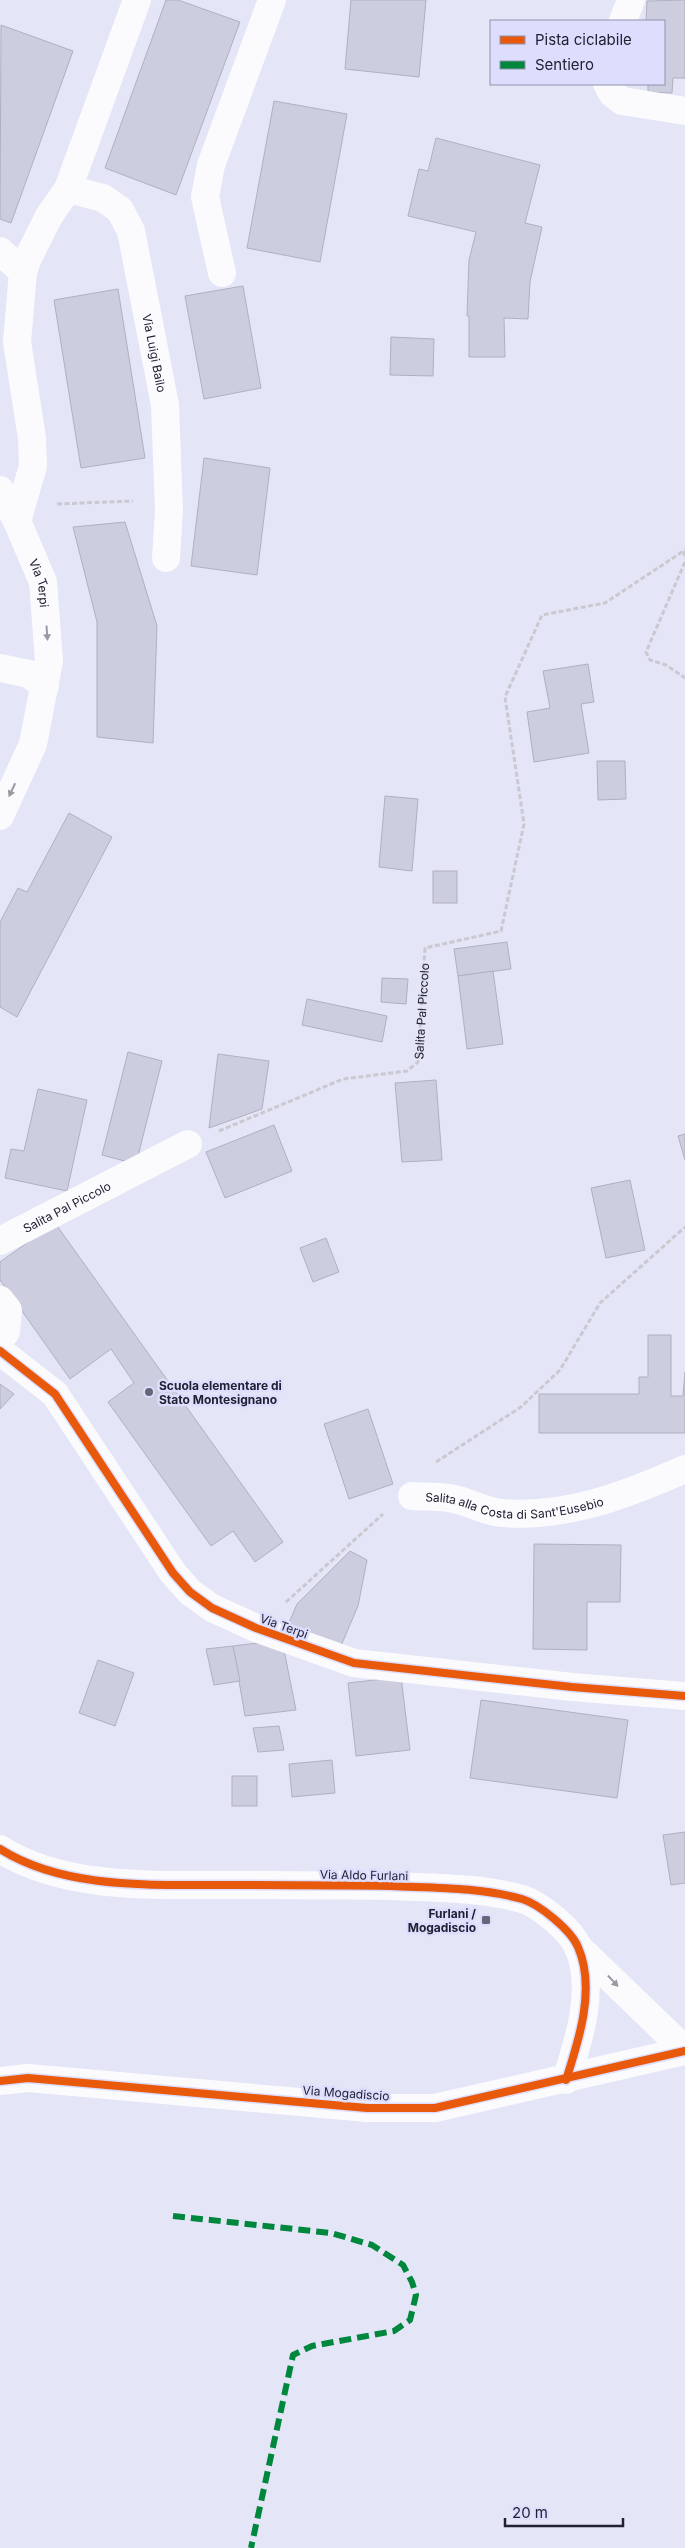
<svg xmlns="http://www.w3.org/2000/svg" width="685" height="2548" viewBox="0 0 685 2548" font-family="Inter,sans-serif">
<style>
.building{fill:#cccdde;stroke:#afb0c1}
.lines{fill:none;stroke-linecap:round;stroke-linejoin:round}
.path{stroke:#c9c9d1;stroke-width:3;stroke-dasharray:5 2.5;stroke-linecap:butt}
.minor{stroke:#fbfbfe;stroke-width:28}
.quiet{stroke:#00873e;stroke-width:6;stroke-dasharray:12 6;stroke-linecap:butt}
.cycleway-casing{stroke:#dddefd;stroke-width:11}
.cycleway{stroke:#e8590c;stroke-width:8}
.oneway{fill:#9999a3}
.poi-dot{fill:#656678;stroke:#dddefd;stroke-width:2}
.labels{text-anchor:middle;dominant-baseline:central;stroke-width:5;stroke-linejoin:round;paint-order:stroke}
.street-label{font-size:12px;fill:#212134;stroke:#dddefd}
.poi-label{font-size:12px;font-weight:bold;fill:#212134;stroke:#dddefd;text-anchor:start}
</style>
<rect width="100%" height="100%" fill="#e4e5f6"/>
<!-- building -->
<g class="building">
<path d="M166,0H178L240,22L176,195L105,168Z"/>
<path d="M351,0H426L419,77L345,69Z"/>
<path d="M685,0V78H673L672,93L648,92V84H664V21H646L647,1Z"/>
<path d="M1,25L73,51L11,223L0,219Z"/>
<path d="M274,101L347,114L320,262L247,248Z"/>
<path d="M436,138L540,165L525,223L542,227L530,282L528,319L504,318L505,357H469V316H467L469,260L476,232L408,216L419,169L428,171Z"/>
<path d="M243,286L261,388L204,399L185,296Z"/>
<path d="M118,289L145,458L81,468L54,300Z"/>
<path d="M391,337L434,339L433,376L390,375Z"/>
<path d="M204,458L270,468L257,575L191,566Z"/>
<path d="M125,522L157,626L153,743L97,737V622L73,527Z"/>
<path d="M588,664L594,702L581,704L589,753L534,762L527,712L550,708L543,671Z"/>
<path d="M597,761H625L626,799L598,800Z"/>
<path d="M385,796L418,799L412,871L379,867Z"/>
<path d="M69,813L112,837L17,1017L0,1007V922L18,888L27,892Z"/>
<rect x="433" y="871" width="24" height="32"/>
<path d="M507,942L511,969L458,976L454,949Z"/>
<path d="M493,971L503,1044L467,1049L458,976Z"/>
<path d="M382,978L408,979L406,1004L381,1002Z"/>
<path d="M307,999L387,1016L382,1042L302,1025Z"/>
<path d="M128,1052L162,1061L136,1164L102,1155Z"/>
<path d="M218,1054L269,1061L262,1109L209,1128Z"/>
<path d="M436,1080L442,1160L402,1162L395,1083Z"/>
<path d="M38,1089L87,1100L67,1191L5,1178L11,1149L24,1151Z"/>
<path d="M274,1125L292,1171L225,1198L206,1152Z"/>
<path d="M685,1134V1160L678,1136Z"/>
<path d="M630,1180L645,1250L606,1258L591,1188Z"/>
<path d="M55,1223L283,1542L255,1562L233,1531L211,1546L108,1402L134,1383L111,1349L70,1379L0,1280V1262Z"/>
<path d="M326,1238L339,1272L313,1282L300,1248Z"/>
<path d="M648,1335H671V1396H683L685,1372V1433H539V1394H639V1377H648Z"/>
<path d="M0,1384L14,1394L0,1409Z"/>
<path d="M368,1409L393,1484L349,1499L324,1424Z"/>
<path d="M534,1544L621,1545L620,1602H587V1650L533,1649Z"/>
<path d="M350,1551L367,1560L358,1606L340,1648L285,1632L297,1604Z"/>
<path d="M282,1640L296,1710L245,1716L233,1646Z"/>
<path d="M233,1646L240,1681L214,1685L206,1649Z"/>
<path d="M98,1660L134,1673L115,1726L79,1713Z"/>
<path d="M401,1677L410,1750L356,1756L348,1683Z"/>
<path d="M481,1700L628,1720L617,1798L470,1778Z"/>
<path d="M279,1726L284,1750L258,1752L253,1728Z"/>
<path d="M332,1760L335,1793L292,1797L289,1764Z"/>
<rect x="232" y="1776" width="25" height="30"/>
<path d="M685,1832V1883L671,1885L663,1835Z"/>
</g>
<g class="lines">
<!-- path -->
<g class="path">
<path d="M57,504L133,501"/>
<path d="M684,551L685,559"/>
<path d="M685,562L646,652L650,660L666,665L685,678"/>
<path id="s1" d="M219,1131L343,1079L407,1071L418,1062L425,948L501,931L524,824L505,697L542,615L605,603L685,550"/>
<path d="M436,1462L521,1407L560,1370L600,1303L685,1227"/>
<path d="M286,1602L383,1514"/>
</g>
<!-- minor -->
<g class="minor">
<path d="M623,21L631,0"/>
<path d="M607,84L612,93L622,101L685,111"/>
<path id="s2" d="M68,189L103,198L120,210L131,231L165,405L169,511L166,558"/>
<path d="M0,251L23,272"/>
<path d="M222,273L205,197L211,165L272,0"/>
<path id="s3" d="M0,490L17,521L43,582L49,661L33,744L0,816"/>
<path d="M17,521L33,466L32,438L17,342L23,272L27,260L49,216L68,189L137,0"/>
<path d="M0,668L29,674L45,686"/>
<path id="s4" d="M0,1241L188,1144"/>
<path d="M0,1300L8,1310L6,1332L0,1339"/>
<path d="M0,1351L55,1394L173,1573L190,1592L212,1608L256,1628L354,1663L572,1687L685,1696"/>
<path id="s5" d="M412,1496C426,1497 441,1496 454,1499C470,1502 485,1512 502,1513C567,1518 626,1495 685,1469"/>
<path d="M0,1849C57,1885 132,1885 198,1885C262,1885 326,1885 391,1886C435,1888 479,1887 522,1899C539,1904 571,1930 578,1947C596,1988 579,2040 566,2080"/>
<path d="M578,1947L685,2050"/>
<path d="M0,2081L28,2078L367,2108H435L685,2051"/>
</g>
<!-- quiet -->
<path class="quiet" d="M173,2216L331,2233L372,2245L403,2265L412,2282L416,2295L410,2320L394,2331L312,2346L293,2355L251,2548"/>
<!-- cycleway casing -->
<g class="cycleway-casing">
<g id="cycleway">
<path d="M0,1351L55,1394L173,1573L190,1592L212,1608L256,1628L354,1663L572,1687L685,1696"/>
<path d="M0,1849C57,1885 132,1885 198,1885C262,1885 326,1885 391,1886C435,1888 479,1887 522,1899C539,1904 571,1930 578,1947C596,1988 579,2040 566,2080"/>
<path d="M0,2081L28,2078L367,2108H435L685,2051"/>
</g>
</g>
<!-- cycleway -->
<use href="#cycleway" class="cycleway"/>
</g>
<!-- one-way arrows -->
<defs><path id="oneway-solid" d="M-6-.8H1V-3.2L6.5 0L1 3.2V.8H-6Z" transform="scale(1.25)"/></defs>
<g class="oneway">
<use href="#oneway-solid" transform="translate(47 633) rotate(86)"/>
<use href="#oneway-solid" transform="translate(12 790) rotate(115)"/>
<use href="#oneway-solid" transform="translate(613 1981) rotate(47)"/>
</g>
<!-- markers -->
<g class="poi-dot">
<circle cx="149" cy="1392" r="5"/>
<rect x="481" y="1915" width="10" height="10" rx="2.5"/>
</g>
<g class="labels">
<!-- street labels -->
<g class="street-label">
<text stroke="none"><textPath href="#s2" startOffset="205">Via Luigi Bailo</textPath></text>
<text stroke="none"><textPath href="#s3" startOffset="102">Via Terpi</textPath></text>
<text stroke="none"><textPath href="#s1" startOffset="264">Salita Pal Piccolo</textPath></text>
<text stroke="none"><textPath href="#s4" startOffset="75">Salita Pal Piccolo</textPath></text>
<text stroke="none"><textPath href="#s5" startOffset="104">Salita alla Costa di Sant'Eusebio</textPath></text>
<text transform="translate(284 1626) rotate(20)">Via Terpi</text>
<text transform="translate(364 1875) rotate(1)">Via Aldo Furlani</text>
<text transform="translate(346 2093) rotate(4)">Via Mogadiscio</text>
</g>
<!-- poi labels -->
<g class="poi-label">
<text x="159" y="1385">Scuola elementare di<tspan x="159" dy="14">Stato Montesignano</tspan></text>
<text x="476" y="1913" text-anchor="end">Furlani /<tspan x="476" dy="14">Mogadiscio</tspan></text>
</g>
</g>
<!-- legend -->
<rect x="490" y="20" width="175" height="65" fill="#dddefd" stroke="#9292ad"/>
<rect x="500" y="36" width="25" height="8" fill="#e8590c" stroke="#9292ad"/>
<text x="535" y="45" font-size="15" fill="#212134">Pista ciclabile</text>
<rect x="500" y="61" width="25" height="8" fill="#00873e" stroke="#9292ad"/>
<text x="535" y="70" font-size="15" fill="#212134">Sentiero</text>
<!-- scale -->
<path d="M505 2518v8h118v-8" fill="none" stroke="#212134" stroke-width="2.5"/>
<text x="512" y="2518" font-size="15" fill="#212134" stroke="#dddefd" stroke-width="4" paint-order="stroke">20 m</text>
</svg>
